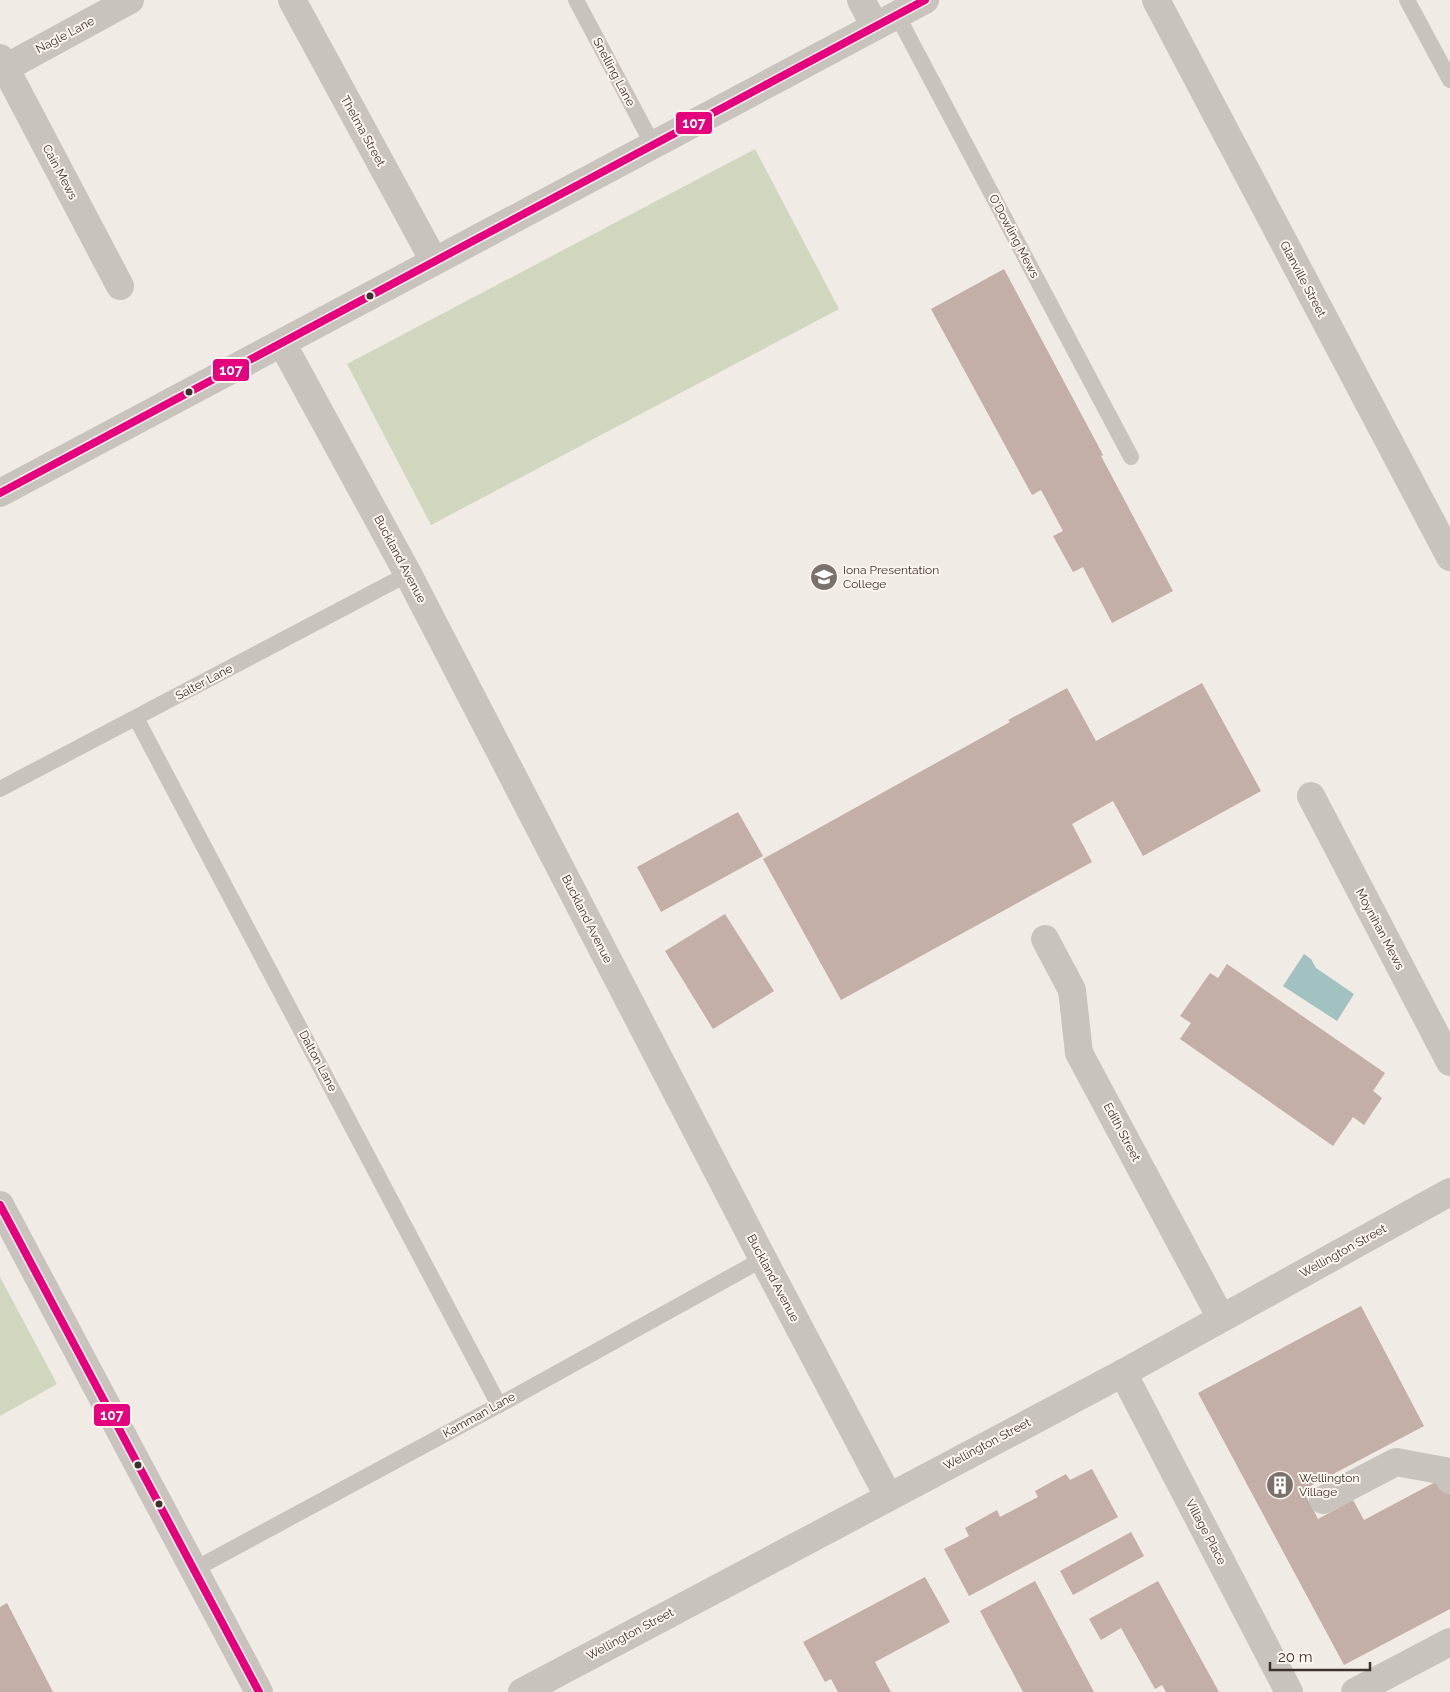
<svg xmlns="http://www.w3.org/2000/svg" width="1450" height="1692" viewBox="0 0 1450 1692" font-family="Raleway,sans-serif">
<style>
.green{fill:#d1d6bf}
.water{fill:#a1c2c1}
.building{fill:#c3afa7}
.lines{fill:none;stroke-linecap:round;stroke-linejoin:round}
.service{stroke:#c9c3be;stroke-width:16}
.minor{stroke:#c9c3be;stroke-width:28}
.tertiary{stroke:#c9c3be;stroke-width:28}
.bus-1-casing{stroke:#fbf5ee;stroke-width:11}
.bus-1{stroke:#e5007d;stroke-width:8}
.bus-dot{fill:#3b302b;stroke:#fbf5ee;stroke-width:2}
.labels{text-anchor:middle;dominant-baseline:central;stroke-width:4;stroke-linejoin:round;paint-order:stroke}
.street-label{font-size:12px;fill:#3b302b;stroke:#fbf5ee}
.poi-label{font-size:12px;fill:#3b302b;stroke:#fbf5ee;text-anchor:start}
.line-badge{stroke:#fbf5ee;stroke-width:2}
.badge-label{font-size:14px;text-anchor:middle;font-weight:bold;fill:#fff}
</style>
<rect width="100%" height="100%" fill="#f0ebe5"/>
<!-- green -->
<g class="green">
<path d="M755,149L839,309L431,525L347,364Z"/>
<path d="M0,1277L57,1384L0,1416Z"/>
</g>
<!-- water -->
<path class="water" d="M1304,954L1311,959L1316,968L1354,994L1337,1021L1283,986Z"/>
<!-- building -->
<g class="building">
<path d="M1004,269L1103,455L1101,456L1173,591L1112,623L1083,567L1073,572L1053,536L1063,531L1041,490L1032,495L931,309Z"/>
<path d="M1202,683L1261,791L1143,856L1113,801L1072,824L1092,862L841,1000L763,859L1010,722L1008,720L1067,688L1096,741Z"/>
<path d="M738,812L763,856L661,912L637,867Z"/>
<path d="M725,914L774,991L713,1029L665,951Z"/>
<path d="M1227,964L1385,1073L1373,1091L1382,1098L1364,1125L1353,1117L1333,1146L1180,1039L1191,1023L1180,1016L1210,973L1218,978Z"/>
<path d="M1361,1306L1424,1426L1303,1490L1318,1519L1353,1500L1364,1520L1441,1479L1450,1495V1609L1344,1665L1198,1393Z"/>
<path d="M1092,1469L1118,1517L969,1596L944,1549L969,1536L965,1528L997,1510L1000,1517L1038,1497L1035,1491L1066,1474L1070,1480Z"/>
<path d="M1131,1532L1144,1556L1073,1595L1060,1571Z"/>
<path d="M925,1577L950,1622L875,1662L891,1692H838L831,1679L825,1682L803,1642Z"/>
<path d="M1035,1581L1094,1692H1023L980,1611Z"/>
<path d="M1158,1581L1219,1692H1166L1162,1685L1155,1689L1121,1628L1101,1640L1089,1619Z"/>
<path d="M7,1603L53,1692H0V1607Z"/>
</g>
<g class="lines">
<!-- service -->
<g class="service">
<path d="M576,0L653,145"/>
<path d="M1407,0L1450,80"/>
<path d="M897,15L1131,457"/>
<path d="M136,718L499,1405"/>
<path d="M0,789L408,574"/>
<path d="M195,1569L499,1405L763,1259"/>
</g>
<!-- minor -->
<g class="minor">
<path d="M292,0L434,261"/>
<path d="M861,0L875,26"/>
<path d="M1156,0L1450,557"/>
<path d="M0,58L120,286"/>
<path d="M0,71L130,0"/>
<path d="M282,343L408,574L763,1259L888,1496"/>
<path d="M0,493L925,0"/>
<path d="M1311,796L1450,1062"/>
<path d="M1045,939L1072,990L1079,1053L1221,1318"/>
<path d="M0,1205L259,1692"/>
<path d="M1123,1373L1289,1692"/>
<path d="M1323,1500L1396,1462L1445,1471L1450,1480"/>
<path d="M1355,1692L1450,1642"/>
</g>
<!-- tertiary -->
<path class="tertiary" d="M522,1692L1123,1373L1450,1192"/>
<!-- bus-1 casing -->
<g class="bus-1-casing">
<g id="bus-1">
<path d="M0,493L925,0"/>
<path d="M0,1205L259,1692"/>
</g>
</g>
<!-- bus-1 -->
<use href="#bus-1" class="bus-1"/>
</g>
<!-- icons -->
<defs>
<g id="school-disc" transform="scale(1.4375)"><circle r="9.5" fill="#7a716c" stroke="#fbf5ee"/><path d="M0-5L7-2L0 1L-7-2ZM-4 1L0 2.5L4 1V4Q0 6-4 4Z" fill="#fff"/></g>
<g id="building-disc" transform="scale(1.4375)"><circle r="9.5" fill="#7a716c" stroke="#fbf5ee"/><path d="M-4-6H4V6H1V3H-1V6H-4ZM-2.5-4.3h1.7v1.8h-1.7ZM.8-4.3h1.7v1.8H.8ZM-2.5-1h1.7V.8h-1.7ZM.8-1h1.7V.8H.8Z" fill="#fff"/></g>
</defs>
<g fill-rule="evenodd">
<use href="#school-disc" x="824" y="577"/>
<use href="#building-disc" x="1280" y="1485"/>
</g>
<!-- markers -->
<g class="bus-dot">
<circle cx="370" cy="296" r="4.5"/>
<circle cx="189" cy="392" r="4.5"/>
<circle cx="138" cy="1465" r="4.5"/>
<circle cx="159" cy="1504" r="4.5"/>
</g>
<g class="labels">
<!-- street labels -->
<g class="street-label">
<text transform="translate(65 35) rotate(-28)">Nagle Lane</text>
<text transform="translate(614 72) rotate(62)">Snelling Lane</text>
<text transform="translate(363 131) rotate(61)">Thelma Street</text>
<text transform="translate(60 172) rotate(62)">Cain Mews</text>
<text transform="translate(1014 236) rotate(62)">O'Dowling Mews</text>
<text transform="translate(1303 279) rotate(62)">Glanville Street</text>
<text transform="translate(400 559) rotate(62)">Buckland Avenue</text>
<text transform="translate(204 682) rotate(-28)">Salter Lane</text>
<text transform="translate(587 919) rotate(63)">Buckland Avenue</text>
<text transform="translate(1380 929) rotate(62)">Moynihan Mews</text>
<text transform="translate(318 1061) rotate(62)">Dalton Lane</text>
<text transform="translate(1122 1132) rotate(62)">Edith Street</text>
<text transform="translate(1343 1251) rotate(-29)">Wellington Street</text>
<text transform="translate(773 1278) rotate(62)">Buckland Avenue</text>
<text transform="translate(479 1415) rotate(-29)">Kamman Lane</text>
<text transform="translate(987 1444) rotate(-28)">Wellington Street</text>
<text transform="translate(1206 1532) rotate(62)">Village Place</text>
<text transform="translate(630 1634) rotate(-28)">Wellington Street</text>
</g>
<!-- poi labels -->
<g class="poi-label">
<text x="843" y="570">Iona Presentation<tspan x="843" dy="14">College</tspan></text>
<text x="1299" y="1478">Wellington<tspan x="1299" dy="14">Village</tspan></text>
</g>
</g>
<g class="line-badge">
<rect x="675" y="111" width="38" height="24" rx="5" fill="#e5007d"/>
<rect x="212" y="358" width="38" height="24" rx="5" fill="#e5007d"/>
<rect x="93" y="1403" width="38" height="24" rx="5" fill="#e5007d"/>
</g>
<g class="badge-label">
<text x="694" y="128">107</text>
<text x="231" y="375">107</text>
<text x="112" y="1420">107</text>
</g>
<!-- scale -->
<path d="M1270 1662v8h100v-8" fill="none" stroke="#3b302b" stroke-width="2.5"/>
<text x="1278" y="1662" font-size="15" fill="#3b302b" stroke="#fbf5ee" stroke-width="4" paint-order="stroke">20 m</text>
</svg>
